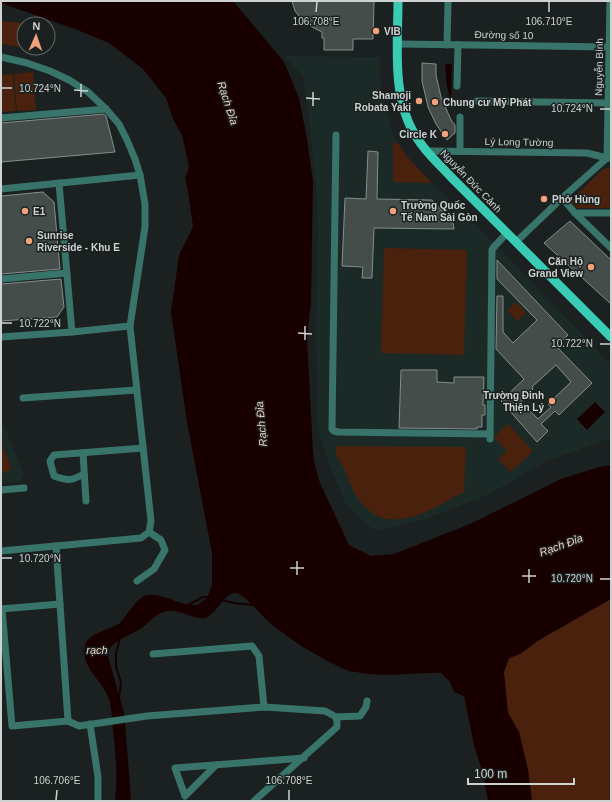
<svg xmlns="http://www.w3.org/2000/svg" width="612" height="802" viewBox="0 0 612 802" font-family="Helvetica,sans-serif">
<style>
.built{fill:#1b2a27}
.green{fill:#49210c}
.water{fill:#190000}
.lines{fill:none;stroke-linecap:round;stroke-linejoin:round}
.stream{stroke:#190000;stroke-width:2}
.building{fill:#454d4b;stroke:#858e8c;fill-rule:evenodd}
.minor{stroke:#387469;stroke-width:7}
.major{stroke:#39cbb3;stroke-width:9}
.ticks{fill:none;stroke:#ced3d2;stroke-width:1.5}
.poi-dot{fill:#f1a17c;stroke:#1a2120;stroke-width:1.5}
.labels{text-anchor:middle;dominant-baseline:central;stroke-width:3;stroke-linejoin:round;paint-order:stroke}
.poi-label{font-size:10px;font-weight:bold;fill:#ced3d2;stroke:#1a2120;text-anchor:start}
.street-label{font-size:10px;fill:#ced3d2;stroke:#1a2120}
.water-label{font-size:11px;font-style:italic;fill:#f4d0bf;stroke:#1a2120}
.ticks-label{font-size:10px;text-anchor:middle;fill:#ced3d2;stroke:#1a2120;stroke-width:3;stroke-linejoin:round;paint-order:stroke}
</style>
<rect width="100%" height="100%" fill="#1a2120"/>
<!-- built -->
<g class="built">
<path d="M285,56L380,57L381,90L385,107L393,134L402,150L409,158L432,183L497,246L611,364V438L545,462L488,495L425,519L385,529L380,530H375L370,527L346,505L328,461L318,430L316,329L318,229L317,194L309,120L303,77Z"/>
<path d="M1,419L24,474L20,482L1,483Z"/>
</g>
<!-- green -->
<g class="green">
<path d="M1,21L23,23L20,47L1,44Z"/>
<path d="M33,72L36,110L17,111L14,74Z"/>
<path d="M13,74L16,111L1,112V75Z"/>
<path d="M393,143H398L408,158L432,183L393,182Z"/>
<path d="M608,168H611V208H577L570,201L600,172L603,169Z"/>
<path d="M384,248L467,250L464,355L381,353Z"/>
<path d="M516,302L526,313L517,321L507,310Z"/>
<path d="M508,424L533,451L511,472L498,459L507,451L494,437Z"/>
<path d="M1,443L12,469L1,474Z"/>
<path d="M336,446L466,447L464,492C428,511 384,542 355,494C349,482 344,465 336,456Z"/>
<path d="M611,599V801H532L528,770L519,732L508,713L504,672L509,658L520,654L539,640Z"/>
</g>
<!-- water -->
<g class="water">
<path d="M1,1H233L284,62L299,98L307,139L313,181L311,302L307,338L313,452L315,466L320,483L349,545L371,556L394,554L470,524L561,479L599,467L611,465V599L539,640L520,654L509,658L504,672L508,713L519,732L528,770L532,801H488L482,770L474,745L464,696L454,692L450,682L441,673C413,672 385,678 356,672C352,672 348,671 344,669C324,660 305,649 287,636C281,631 275,628 270,623C262,616 245,594 236,593C225,591 217,615 204,618C194,620 180,609 168,611C157,612 151,621 143,627C133,634 117,639 110,648C108,652 108,656 109,660L124,712L130,785L131,801H115C116,789 117,777 116,765C116,754 114,742 113,731C112,720 112,709 109,699C103,680 80,668 85,645C87,634 111,629 120,623C127,616 137,597 147,595C159,593 171,600 182,603C187,605 192,605 197,605L207,598L212,585V553L187,422L171,312L179,255L193,227L188,191L185,178L189,167L182,135L173,119L166,98L143,69L109,43L75,29L1,3Z"/>
<path d="M445,64H452L451,102L447,86Z"/>
<path d="M595,402L605,412L587,430L577,419Z"/>
</g>
<g class="lines">
<!-- stream -->
<g class="stream">
<path d="M222,600L234,603L253,605"/>
<path d="M188,605L203,597H208"/>
<path d="M119,698L121,682L116,667V653L120,638"/>
</g>
</g>
<!-- building -->
<g class="building">
<path d="M292,1H374L373,39H353V50H324V38H322V32L314,28L303,21L295,11Z"/>
<path d="M422,63L436,64V75L441,97L451,120L455,125V133L447,140L436,124L428,107L422,81Z"/>
<path d="M104,114L106,116L115,152L1,162V123Z"/>
<path d="M368,151L378,152L377,199L432,200L453,223L454,229L374,228L372,278H362L363,267L342,266L345,198L366,199Z"/>
<path d="M43,192L54,202L60,269L1,274V196Z"/>
<path d="M570,221L611,260V304L544,243Z"/>
<path d="M497,260L568,335L556,346L592,383L559,415L555,411L541,424L548,431L537,442L501,401L524,379L496,349L497,296H503V332L513,343L537,320L497,279ZM556,365L571,382L548,404L551,407L538,419L521,402L533,389L532,387Z"/>
<path d="M61,279L64,307L57,317L1,321V284Z"/>
<path d="M401,370H437V382L454,383V377H484L483,405H485V415H482V427H477V429L399,428Z"/>
</g>
<g class="lines">
<!-- minor -->
<g class="minor">
<path d="M398,44L611,47"/>
<path d="M447,45L448,1"/>
<path d="M1,57L27,63L50,71L69,80L88,92L106,109L119,124L127,140L135,159L140,175L145,204V227L130,326L151,521L149,532L141,538L56,546L1,551"/>
<path d="M457,86L458,45"/>
<path d="M477,101L608,103"/>
<path d="M1,118L106,109"/>
<path d="M336,135L332,429L334,431L338,432L490,434"/>
<path d="M426,151L587,153L607,158H611"/>
<path d="M460,151V117"/>
<path d="M607,158L610,1"/>
<path d="M59,183L72,332"/>
<path d="M1,189L140,175"/>
<path d="M562,198L575,213L611,248"/>
<path d="M575,213H611"/>
<path d="M516,242L562,198L607,158"/>
<path d="M1,279L67,273"/>
<path d="M1,337L72,332L130,326"/>
<path d="M23,398L136,390"/>
<path d="M490,439L492,250L493,248L507,233"/>
<path d="M83,453L86,501"/>
<path d="M84,474C71,481 68,481 54,476L50,461L54,455L143,448"/>
<path d="M1,490L24,488"/>
<path d="M56,546L68,721"/>
<path d="M137,581L154,569L165,550L161,540L149,532"/>
<path d="M1,609L60,604"/>
<path d="M2,609L12,726L68,721L79,726L147,716L264,707L325,711L336,717L360,716L366,707L367,701"/>
<path d="M153,654L252,646L259,656L264,707"/>
<path d="M90,724L98,777V801"/>
<path d="M216,765L185,796L175,768L304,758"/>
<path d="M254,801L337,727V722L336,717"/>
</g>
<!-- major -->
<path class="major" d="M398,1C398,46 391,99 417,138C426,153 439,164 451,177L611,337"/>
</g>
<!-- ticks -->
<path class="ticks" d="M316,12L317,2M549,12V2M2,88H12M74,90L88,91M81,97V84M306,98L320,99M313,106V92M600,109H610M2,323H12M298,333L312,334M305,340V326M600,344H610M2,558H12M290,568H304M297,575V561M522,576H536M600,579H610M529,583V569M56,800L57,790M289,800V790"/>
<!-- markers -->
<g class="poi-dot">
<circle cx="376" cy="31" r="4"/>
<circle cx="419" cy="101" r="4"/>
<circle cx="435" cy="102" r="4"/>
<circle cx="445" cy="134" r="4"/>
<circle cx="544" cy="199" r="4"/>
<circle cx="25" cy="211" r="4"/>
<circle cx="393" cy="211" r="4"/>
<circle cx="29" cy="241" r="4"/>
<circle cx="591" cy="267" r="4"/>
<circle cx="552" cy="401" r="4"/>
</g>
<g class="labels">
<!-- poi labels -->
<g class="poi-label">
<text x="384" y="31">VIB</text>
<text x="411" y="95" text-anchor="end">Shamoji<tspan x="411" dy="12">Robata Yaki</tspan></text>
<text x="443" y="102">Chung cư Mỹ Phát</text>
<text x="437" y="134" text-anchor="end">Circle K</text>
<text x="552" y="199">Phở Hùng</text>
<text x="401" y="205">Trường Quốc<tspan x="401" dy="12">Tế Nam Sài Gòn</tspan></text>
<text x="33" y="211">E1</text>
<text x="37" y="235">Sunrise<tspan x="37" dy="12">Riverside - Khu E</tspan></text>
<text x="583" y="261" text-anchor="end">Căn Hộ<tspan x="583" dy="12">Grand View</tspan></text>
<text x="544" y="395" text-anchor="end">Trường Đinh<tspan x="544" dy="12">Thiện Lý</tspan></text>
</g>
<!-- street labels -->
<g class="street-label">
<text transform="translate(504 35) rotate(1)">Đường số 10</text>
<text transform="translate(599 67) rotate(-89)">Nguyễn Bính</text>
<text transform="translate(519 142) rotate(1)">Lý Long Tường</text>
<text transform="translate(471 181) rotate(46)">Nguyễn Đức Cảnh</text>
</g>
<!-- water labels -->
<g class="water-label">
<text transform="translate(228 103) rotate(72)">Rạch Đỉa</text>
<text transform="translate(261 424) rotate(-95)">Rạch Đỉa</text>
<text transform="translate(561 545) rotate(-20)">Rạch Đỉa</text>
<text x="97" y="650">rạch</text>
</g>
</g>
<g class="ticks-label">
<text x="316" y="25">106.708°E</text>
<text x="549" y="25">106.710°E</text>
<text x="40" y="92">10.724°N</text>
<text x="572" y="112">10.724°N</text>
<text x="40" y="327">10.722°N</text>
<text x="572" y="347">10.722°N</text>
<text x="40" y="562">10.720°N</text>
<text x="572" y="582">10.720°N</text>
<text x="57" y="784">106.706°E</text>
<text x="289" y="784">106.708°E</text>
</g>
<!-- border -->
<rect width="612" height="802" fill="none" stroke="#ced3d2" stroke-width="4"/>
<!-- north arrow -->
<g transform="translate(36 36) rotate(2)"><circle r="19" fill="#1a2120" stroke="#626867"/>
<path d="M0-3L7 15L0 10L-7 15Z" fill="#f1a17c"/>
<text y="-6" font-size="11" font-weight="bold" text-anchor="middle" fill="#ced3d2">N</text>
</g>
<!-- scale -->
<path d="M468 778v6h106v-6" fill="none" stroke="#ced3d2" stroke-width="2"/>
<text x="474" y="778" font-size="12" fill="#ced3d2" stroke="#1a2120" stroke-width="3" paint-order="stroke">100 m</text>
</svg>
